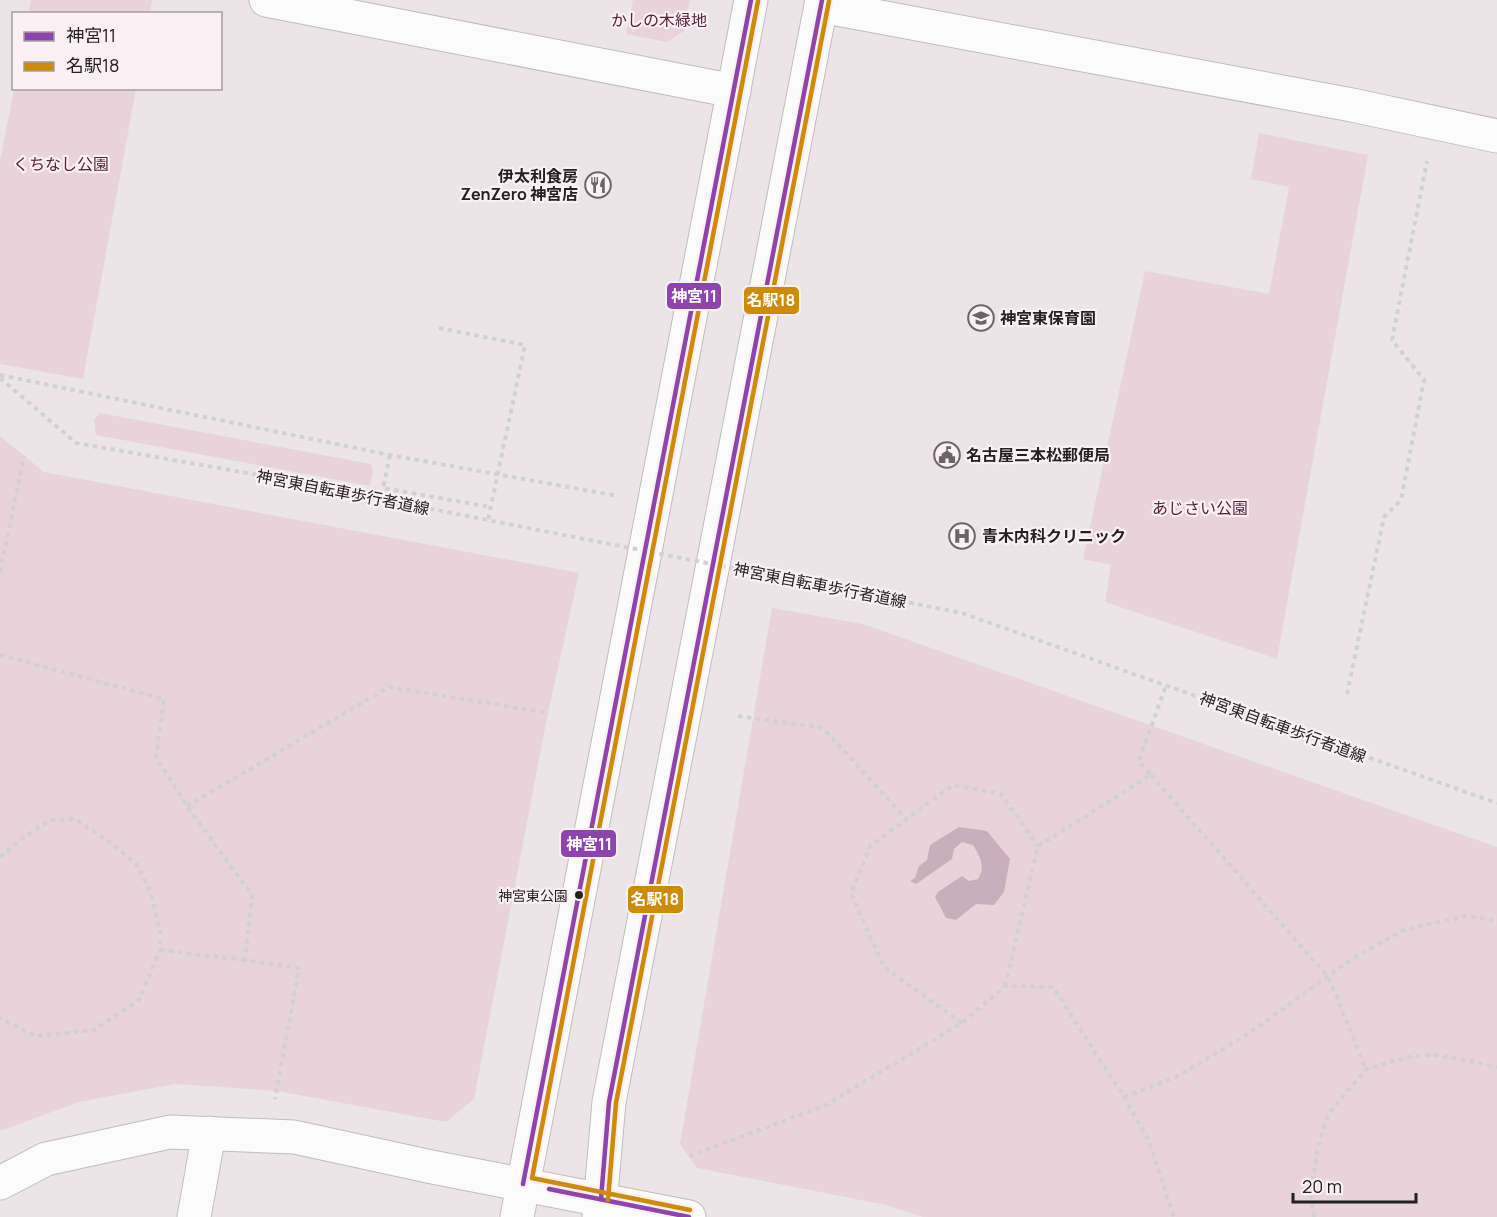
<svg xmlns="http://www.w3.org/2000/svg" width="1497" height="1217" viewBox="0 0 1497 1217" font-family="Manrope,'Noto Sans JP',sans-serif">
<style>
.green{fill:#e9d3db}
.water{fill:#caaeb9}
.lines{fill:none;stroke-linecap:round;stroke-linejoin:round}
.minor-casing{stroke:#c1bcbe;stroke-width:35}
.path{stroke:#d2d0d0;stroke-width:4;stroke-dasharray:4.5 4.5;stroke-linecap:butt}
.minor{stroke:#fcfbfb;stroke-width:33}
.path-bridge{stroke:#d2d0d0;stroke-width:4;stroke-dasharray:4.5 4.5;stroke-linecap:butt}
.bus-1-casing{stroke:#fbf0f4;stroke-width:9}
.bus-2-casing{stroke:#fbf0f4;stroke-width:9}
.bus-1{stroke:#8e44ad;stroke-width:4.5}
.bus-2{stroke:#cd8b07;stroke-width:4.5}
.bus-dot{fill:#252123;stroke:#fbf0f4;stroke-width:2}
.labels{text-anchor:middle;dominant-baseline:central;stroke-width:4.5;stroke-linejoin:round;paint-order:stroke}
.bus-label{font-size:14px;fill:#252123;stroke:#fbf0f4;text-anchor:end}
.park-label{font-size:16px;fill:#542339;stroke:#fbf0f4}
.poi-label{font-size:16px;font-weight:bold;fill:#252123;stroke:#fbf0f4;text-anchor:start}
.street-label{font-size:16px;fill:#252123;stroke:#fbf0f4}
.line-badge{stroke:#fbf0f4;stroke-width:2}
.badge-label{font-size:16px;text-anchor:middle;font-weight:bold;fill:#fff}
</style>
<rect width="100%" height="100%" fill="#ebe5e7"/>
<!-- green -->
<g class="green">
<path d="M31,0H152V1L150,13H28Z"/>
<path d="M633,0H690L684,31L667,42L626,34Z"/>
<path d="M14,89H136L83,379L0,364V161Z"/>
<path d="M1259,133L1368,155L1277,659L1105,602L1111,565L1083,559L1145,271L1269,294L1289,187L1251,179Z"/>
<path d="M100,413L371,464L373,471L370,486L96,435L94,419Z"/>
<path d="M0,436L44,472L579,573L548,713L474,1099L446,1122L277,1091L175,1084L79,1102L0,1131Z"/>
<path d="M772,608L863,624L1497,847V1217H923L886,1205L697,1168L680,1144Z"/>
</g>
<!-- water -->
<path class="water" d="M959,827L987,831L1010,859L1004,892L994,905L976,904L956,920L946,918L935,897L938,892L962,876L969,881L978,879C986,866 980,857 973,845L962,842L954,849L952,859L916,884L910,881L915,878L919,866L927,860L930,845Z"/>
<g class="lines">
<!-- minor casing -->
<g class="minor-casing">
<g id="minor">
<path d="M266,0L734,91"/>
<path d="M821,6L1352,105L1497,136"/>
<path d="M0,1183L46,1159L170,1132L294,1137L432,1167L689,1217"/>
<path d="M194,1217L209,1133"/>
<path d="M517,1217L751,0"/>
<path d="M599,1217L609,1102L822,0"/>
</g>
</g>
<!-- path -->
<g class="path">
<path d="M0,375L390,455L618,496"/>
<path d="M0,378L76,443L253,474"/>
<path d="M390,455L383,488L490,507"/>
<path d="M0,572L24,456"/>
<path d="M865,594L962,613L1497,803"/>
<path d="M0,655L164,699L156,757L187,806L252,895L245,960L299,968L275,1099"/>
<path d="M1347,694L1384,517L1401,500L1424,380L1392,340L1427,161"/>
<path d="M738,716L823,728L906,819"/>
<path d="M1151,775L1328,977L1366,1069"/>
<path d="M187,806L389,687L548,713"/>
<path d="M0,857L24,837L51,820L75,819L110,842L137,865L151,893L160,931V950L139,1000L94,1030L35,1036L0,1018"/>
<path d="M160,950L245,960"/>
<path d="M1005,986L1038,846L1151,775L1139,761L1166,685"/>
<path d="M962,1023L884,967L851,894L870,846L953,785L1001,794L1038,846"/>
<path d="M1124,1097L1178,1076L1248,1034L1355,957L1404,930L1466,916L1497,921"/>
<path d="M689,1156L824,1106L962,1023L1005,986L1053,987L1124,1097L1149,1141L1174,1217"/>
<path d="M1314,1217L1311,1194L1318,1145L1329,1113L1366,1069L1413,1056L1439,1055L1497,1067"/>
</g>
<!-- minor -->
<use href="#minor" class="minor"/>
<!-- path-bridge -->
<g class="path-bridge">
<path d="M439,328L525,345L488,520"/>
<path d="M253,474L865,594"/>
</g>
<!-- bus-1 casing -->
<g class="bus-1-casing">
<g id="bus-1">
<path d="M523,1184L751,0"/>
<path d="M549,1189L689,1217"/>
<path d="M601,1199L609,1102L822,0"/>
</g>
</g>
<!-- bus-2 casing -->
<g class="bus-2-casing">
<g id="bus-2">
<path d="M608,1200L616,1103L829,1"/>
<path d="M690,1210L532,1178L758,1"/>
</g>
</g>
<!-- bus-1 -->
<use href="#bus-1" class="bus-1"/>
<!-- bus-2 -->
<use href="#bus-2" class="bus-2"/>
</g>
<!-- icons -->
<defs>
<g id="restaurant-ring" transform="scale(1.35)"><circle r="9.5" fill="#fbf0f4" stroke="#6a6668" stroke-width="1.5"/><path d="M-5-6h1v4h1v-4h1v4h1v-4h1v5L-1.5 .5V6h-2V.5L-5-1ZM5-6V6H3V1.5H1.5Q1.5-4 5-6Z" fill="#6a6668"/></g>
<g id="school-ring" transform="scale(1.35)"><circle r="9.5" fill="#fbf0f4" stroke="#6a6668" stroke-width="1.5"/><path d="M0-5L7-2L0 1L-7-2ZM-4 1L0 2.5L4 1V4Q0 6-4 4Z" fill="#6a6668"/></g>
<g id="civic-ring" transform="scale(1.35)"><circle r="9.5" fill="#fbf0f4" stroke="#6a6668" stroke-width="1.5"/><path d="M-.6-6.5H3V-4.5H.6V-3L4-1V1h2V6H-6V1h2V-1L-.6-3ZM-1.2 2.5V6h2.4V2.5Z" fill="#6a6668"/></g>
<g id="hospital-ring" transform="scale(1.35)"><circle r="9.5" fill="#fbf0f4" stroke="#6a6668" stroke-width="1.5"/><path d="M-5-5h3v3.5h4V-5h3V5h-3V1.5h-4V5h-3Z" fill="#6a6668"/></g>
</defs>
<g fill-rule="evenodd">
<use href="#restaurant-ring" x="598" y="185"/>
<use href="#school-ring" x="981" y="318"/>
<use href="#civic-ring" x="947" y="455"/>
<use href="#hospital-ring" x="962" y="536"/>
</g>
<!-- markers -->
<circle class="bus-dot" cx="579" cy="895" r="5"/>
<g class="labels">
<!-- bus labels -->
<g class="bus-label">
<text x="568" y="895">神宮東公園</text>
</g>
<!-- park labels -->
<g class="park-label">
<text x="659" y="20">かしの木緑地</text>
<text x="61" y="164">くちなし公園</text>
<text x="1200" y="508">あじさい公園</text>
</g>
<!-- poi labels -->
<g class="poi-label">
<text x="578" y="176" text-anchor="end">伊太利食房<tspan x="578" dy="18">ZenZero 神宮店</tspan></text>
<text x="1000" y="318">神宮東保育園</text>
<text x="966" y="455">名古屋三本松郵便局</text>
<text x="982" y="536">青木内科クリニック</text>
</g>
<!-- street labels -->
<g class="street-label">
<text transform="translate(343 492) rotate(11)">神宮東自転車歩行者道線</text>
<text transform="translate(820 585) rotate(11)">神宮東自転車歩行者道線</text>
<text transform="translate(1283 727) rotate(20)">神宮東自転車歩行者道線</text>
</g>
</g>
<g class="line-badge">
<rect x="666" y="282" width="56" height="28" rx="6" fill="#8e44ad"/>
<rect x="743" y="286" width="57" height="29" rx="6" fill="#cd8b07"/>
<rect x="560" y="829" width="57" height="29" rx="6" fill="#8e44ad"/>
<rect x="627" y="885" width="57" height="29" rx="6" fill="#cd8b07"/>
</g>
<g class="badge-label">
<text x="694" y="302">神宮11</text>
<text x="771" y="306">名駅18</text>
<text x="589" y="850">神宮11</text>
<text x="655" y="905">名駅18</text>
</g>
<!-- legend -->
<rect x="12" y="12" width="210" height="78" fill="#fbf0f4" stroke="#a59da0" stroke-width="1.5"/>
<rect x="24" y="32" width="30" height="9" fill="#8e44ad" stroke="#a59da0" stroke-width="1.5"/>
<text x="66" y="42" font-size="18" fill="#252123">神宮11</text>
<rect x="24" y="62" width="30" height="9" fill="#cd8b07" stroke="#a59da0" stroke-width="1.5"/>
<text x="66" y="72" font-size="18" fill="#252123">名駅18</text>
<!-- scale -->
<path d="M1293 1193v9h123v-9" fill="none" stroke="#252123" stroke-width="3"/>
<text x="1302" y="1193" font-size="18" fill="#252123" stroke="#fbf0f4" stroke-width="4.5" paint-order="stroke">20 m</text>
</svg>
